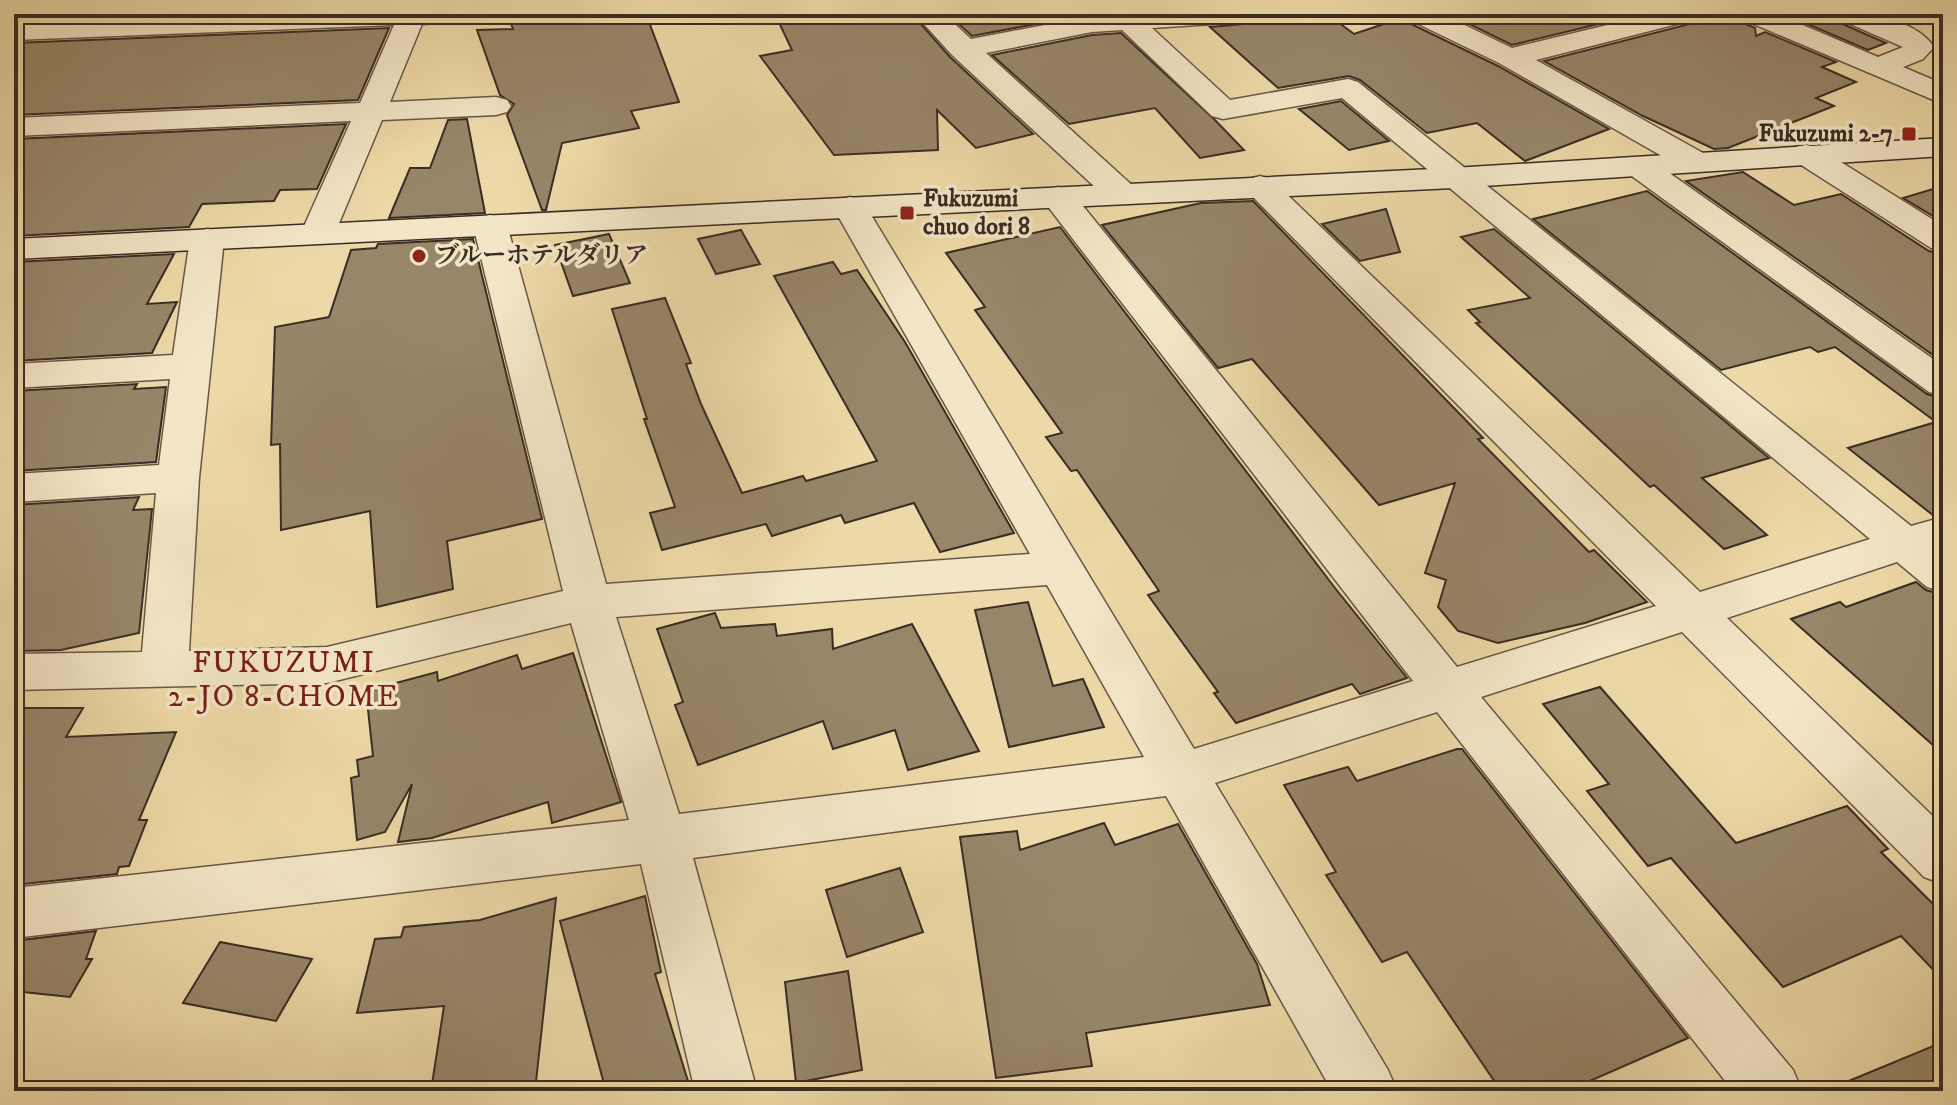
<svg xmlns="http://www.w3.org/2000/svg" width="1957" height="1105" viewBox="0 0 1957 1105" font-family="'IM FELL DW Pica','Noto Serif JP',serif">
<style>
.building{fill:#978669;stroke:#3a2d25;stroke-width:2}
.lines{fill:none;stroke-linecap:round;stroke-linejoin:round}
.street-casing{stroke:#675846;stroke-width:3}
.secondary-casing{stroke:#3a2d25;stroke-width:3}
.street{fill:#f3e6c6;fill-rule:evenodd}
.secondary{fill:#f3e6c6;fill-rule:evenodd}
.poi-dot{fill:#8f2418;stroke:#f3e6c6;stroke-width:3}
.labels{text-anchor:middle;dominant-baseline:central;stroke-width:7;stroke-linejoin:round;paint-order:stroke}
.far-poi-label{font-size:24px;font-weight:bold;fill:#3a2d25;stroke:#f3e6c6;text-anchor:start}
.neighbourhood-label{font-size:30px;letter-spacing:2px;fill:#7a1f14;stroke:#f3e6c6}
</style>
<rect width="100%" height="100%" fill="#edd9a7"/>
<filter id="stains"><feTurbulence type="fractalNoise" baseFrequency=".0025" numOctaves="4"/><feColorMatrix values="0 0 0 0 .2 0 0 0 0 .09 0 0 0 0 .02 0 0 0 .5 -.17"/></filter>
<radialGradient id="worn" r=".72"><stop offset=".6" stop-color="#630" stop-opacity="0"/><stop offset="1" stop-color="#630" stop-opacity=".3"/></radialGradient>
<!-- building -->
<g class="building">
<path d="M24,14H156L18,21Z"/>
<path d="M574,14H646L679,102L631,111L639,128L562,143L546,210H542L507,115L514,104L500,95L477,30L513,29L511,24Z"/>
<path d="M775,14H912L950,57L1033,134L976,148L937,110L938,150L834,155L760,56L792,50Z"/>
<path d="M948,14H1027L1036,24L972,36Z"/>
<path d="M1259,14H1327L1354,34L1405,17L1409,23L1498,66L1609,129L1525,161L1477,123L1427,133L1360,80L1349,76L1278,88L1210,27L1254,23Z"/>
<path d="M1449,14H1640L1512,45Z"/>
<path d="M1699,14H1738L1743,23L1755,28L1756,36L1765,32L1836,62L1822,67L1856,82L1816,98L1834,106L1728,148L1714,149L1643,116L1544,61L1694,23Z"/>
<path d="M1813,14H1832L1840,23L1886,43L1868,50L1798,20Z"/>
<path d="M389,28L358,100L14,115V43Z"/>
<path d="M1121,33L1215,120L1244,150L1200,158L1155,108L1069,124L992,55L1092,35Z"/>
<path d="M1341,101L1389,141L1349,150L1299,109Z"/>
<path d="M467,119L485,213L389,218L410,168H430L448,120Z"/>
<path d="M346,124L317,189L280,190L274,201L202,204L189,227L14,236V139Z"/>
<path d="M1743,172L1794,205L1841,194L1929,251L1943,254V362L1686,181Z"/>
<path d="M1943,186V222L1903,198Z"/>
<path d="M1647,191L1927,394L1943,399V514L1934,516L1848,448L1936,422L1835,347L1818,352L1810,347L1721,370L1533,219Z"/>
<path d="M1253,201L1483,438L1478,439L1589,552L1594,550L1647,602L1585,623L1498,643L1458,631L1438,607L1446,580L1425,573L1455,483L1379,505L1252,359L1218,368L1102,225L1201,203Z"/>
<path d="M1386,209L1400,252L1360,261L1322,224Z"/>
<path d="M1060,227L1335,588L1407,678L1360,694L1352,684L1236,723L1214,693L1218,692L1148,595L1159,591L1077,470L1071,471L1046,437L1062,433L975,310L985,307L946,253Z"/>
<path d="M1494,229L1769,458L1702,478L1767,535L1724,549L1654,485L1650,487L1476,323L1480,322L1468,310L1530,298L1461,237Z"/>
<path d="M741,230L760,264L716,274L698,239Z"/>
<path d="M609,234L630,283L573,296L555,245Z"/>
<path d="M473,239L542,519L447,541L453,589L377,607L370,511L281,530L280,444L271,445L275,327L329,317L351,250L376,248L378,244Z"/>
<path d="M174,254L147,304L177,302L152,353L14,361V262Z"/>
<path d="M833,262L841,274L857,270L905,342L1014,533L940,552L914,503L845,523L841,515L772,536L766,524L662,550L650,513L675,507L644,419H647L612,309L665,298L691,363L686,364L701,404L742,493L803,476L806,481L877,461L774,276Z"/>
<path d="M137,384L134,389L166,387L156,462L14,471V391Z"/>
<path d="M139,497L133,510L152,509L139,633L61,650L14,651V505Z"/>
<path d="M1916,582L1926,590L1943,595V754L1791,619L1840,602L1846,607Z"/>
<path d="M1028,602L1053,686L1083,679L1104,727L1009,747L975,610Z"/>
<path d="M715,613L721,628L775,624L777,636L832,629L833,649L912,624L979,751L908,770L895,730L833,749L823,721L698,765L675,705L683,702L657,629Z"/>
<path d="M573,653L621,802L552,823L548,802L432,838L398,842L412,784L385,832L357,840L351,778L359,776L357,760L373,756L366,691L437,672L438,681L517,655L522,669Z"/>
<path d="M1600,687L1736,843L1847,806L1888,849L1881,852L1943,914V980L1901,936L1783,987L1671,858L1648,866L1587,791L1609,784L1543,704Z"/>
<path d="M14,708H83L66,737L176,732L139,820H147L129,866L119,867L117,874L14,885Z"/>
<path d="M1457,749H1462L1688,1038L1567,1091H1501L1407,952L1382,962L1326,875L1336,872L1284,785L1348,767L1357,781Z"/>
<path d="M1104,823L1115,845L1178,824L1257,964L1270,1005L1086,1033L1092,1066L996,1078L960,837L1017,831L1020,850Z"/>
<path d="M900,868L923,932L847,957L826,890Z"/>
<path d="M645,896L661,972L655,974L691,1091H606L560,921Z"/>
<path d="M556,898L535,1091H431L444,1006L357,1013L375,939L401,937L404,927L480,920Z"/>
<path d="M96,931L86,959H92L70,997L14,991V941Z"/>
<path d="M220,942L312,959L276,1021L183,1003Z"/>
<path d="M848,971L862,1070L796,1083L785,982Z"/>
<path d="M1943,1042V1091H1827V1090Z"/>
</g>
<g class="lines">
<!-- street casing -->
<g class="street-casing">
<g id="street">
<path d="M269,14H494L491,20L422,24L390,102L496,97L507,100L511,106L507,112L496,115L382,120L335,233L330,240L318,243L306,240L301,233L351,121L14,136V118L360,103L394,25L14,40V24Z"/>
<path d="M915,14H944L971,39L1092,16L1256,14L1253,20L1243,22L1152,28L1230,100L1348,79L1358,82L1911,526L1943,517V548L1939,549L1943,552V592L1927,587L1897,562L1727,618L1943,826V884L1924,877L1682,632L1481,697L1793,1070L1802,1091H1733L1437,712L1215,783L1388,1070L1397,1091H1332L1166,796L693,858L757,1091H695L641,864L14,938V888L629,820L571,623L327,683L14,690V654L142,652L156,493L14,502V474L159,465L170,379L14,388V364L173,355L190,239L195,232L207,229L219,232L224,239L199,478L189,651L327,647L563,591L473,225L478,218L490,215L502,218L507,225L606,584L1030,554L833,207L838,200L850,197L862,200L1194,749L1413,681L1046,204L1042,197L1046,190L1058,187L1070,190L1457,667L1656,606L1249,193L1244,186L1249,179L1260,176L1271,179L1700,592L1870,539L1342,98L1223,119L1212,116L1122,30L1092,32L986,53L1133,186L1137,193L1133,200L1121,203L1109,200L952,55ZM1047,585L1144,757L679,814L616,617Z"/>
<path d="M1407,14H1442L1512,48L1653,14H1696L1693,20L1536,60L1703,153L1708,160L1703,167H1681L1499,63L1410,20Z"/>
<path d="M1741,14H1777L1878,57L1903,47L1841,20L1838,14C1869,14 1914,18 1934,47L1923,59L1903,67L1943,84V104L1744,20Z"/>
<path d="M1806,145L1817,147L1943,226V251L1931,248L1795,161L1790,154L1795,147Z"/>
<path d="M1640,157L1651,160L1943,366V396L1929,392L1629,174L1624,167L1629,160Z"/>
</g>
</g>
<!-- secondary casing -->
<g class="secondary-casing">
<path id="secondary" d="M1943,138V156L1453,188L14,259V239L1453,168Z"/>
</g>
<!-- street -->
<use href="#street" class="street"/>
<!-- secondary -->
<use href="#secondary" class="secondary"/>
</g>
<!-- markers -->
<g class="poi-dot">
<rect x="1901" y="126" width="16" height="16" rx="4"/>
<rect x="899" y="205" width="16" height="16" rx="4"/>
<circle cx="419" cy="256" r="8"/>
</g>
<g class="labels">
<!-- far-poi labels -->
<g class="far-poi-label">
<text x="1893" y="134" text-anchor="end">Fukuzumi 2-7</text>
<text x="923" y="199">Fukuzumi<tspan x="923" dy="28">chuo dori 8</tspan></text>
<text x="435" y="256">ブルーホテルダリア</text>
</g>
<!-- neighbourhood labels -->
<g class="neighbourhood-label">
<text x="284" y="663">FUKUZUMI<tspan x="284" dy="34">2-JO 8-CHOME</tspan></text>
</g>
</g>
<!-- margin -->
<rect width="1957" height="1105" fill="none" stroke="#edd9a7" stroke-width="48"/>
<rect x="16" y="16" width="1925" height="1073" fill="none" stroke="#3a2d25" stroke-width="4"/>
<rect x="24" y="24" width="1909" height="1057" fill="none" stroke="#3a2d25" stroke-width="2"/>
<rect width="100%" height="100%" filter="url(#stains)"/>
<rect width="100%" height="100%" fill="url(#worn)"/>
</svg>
